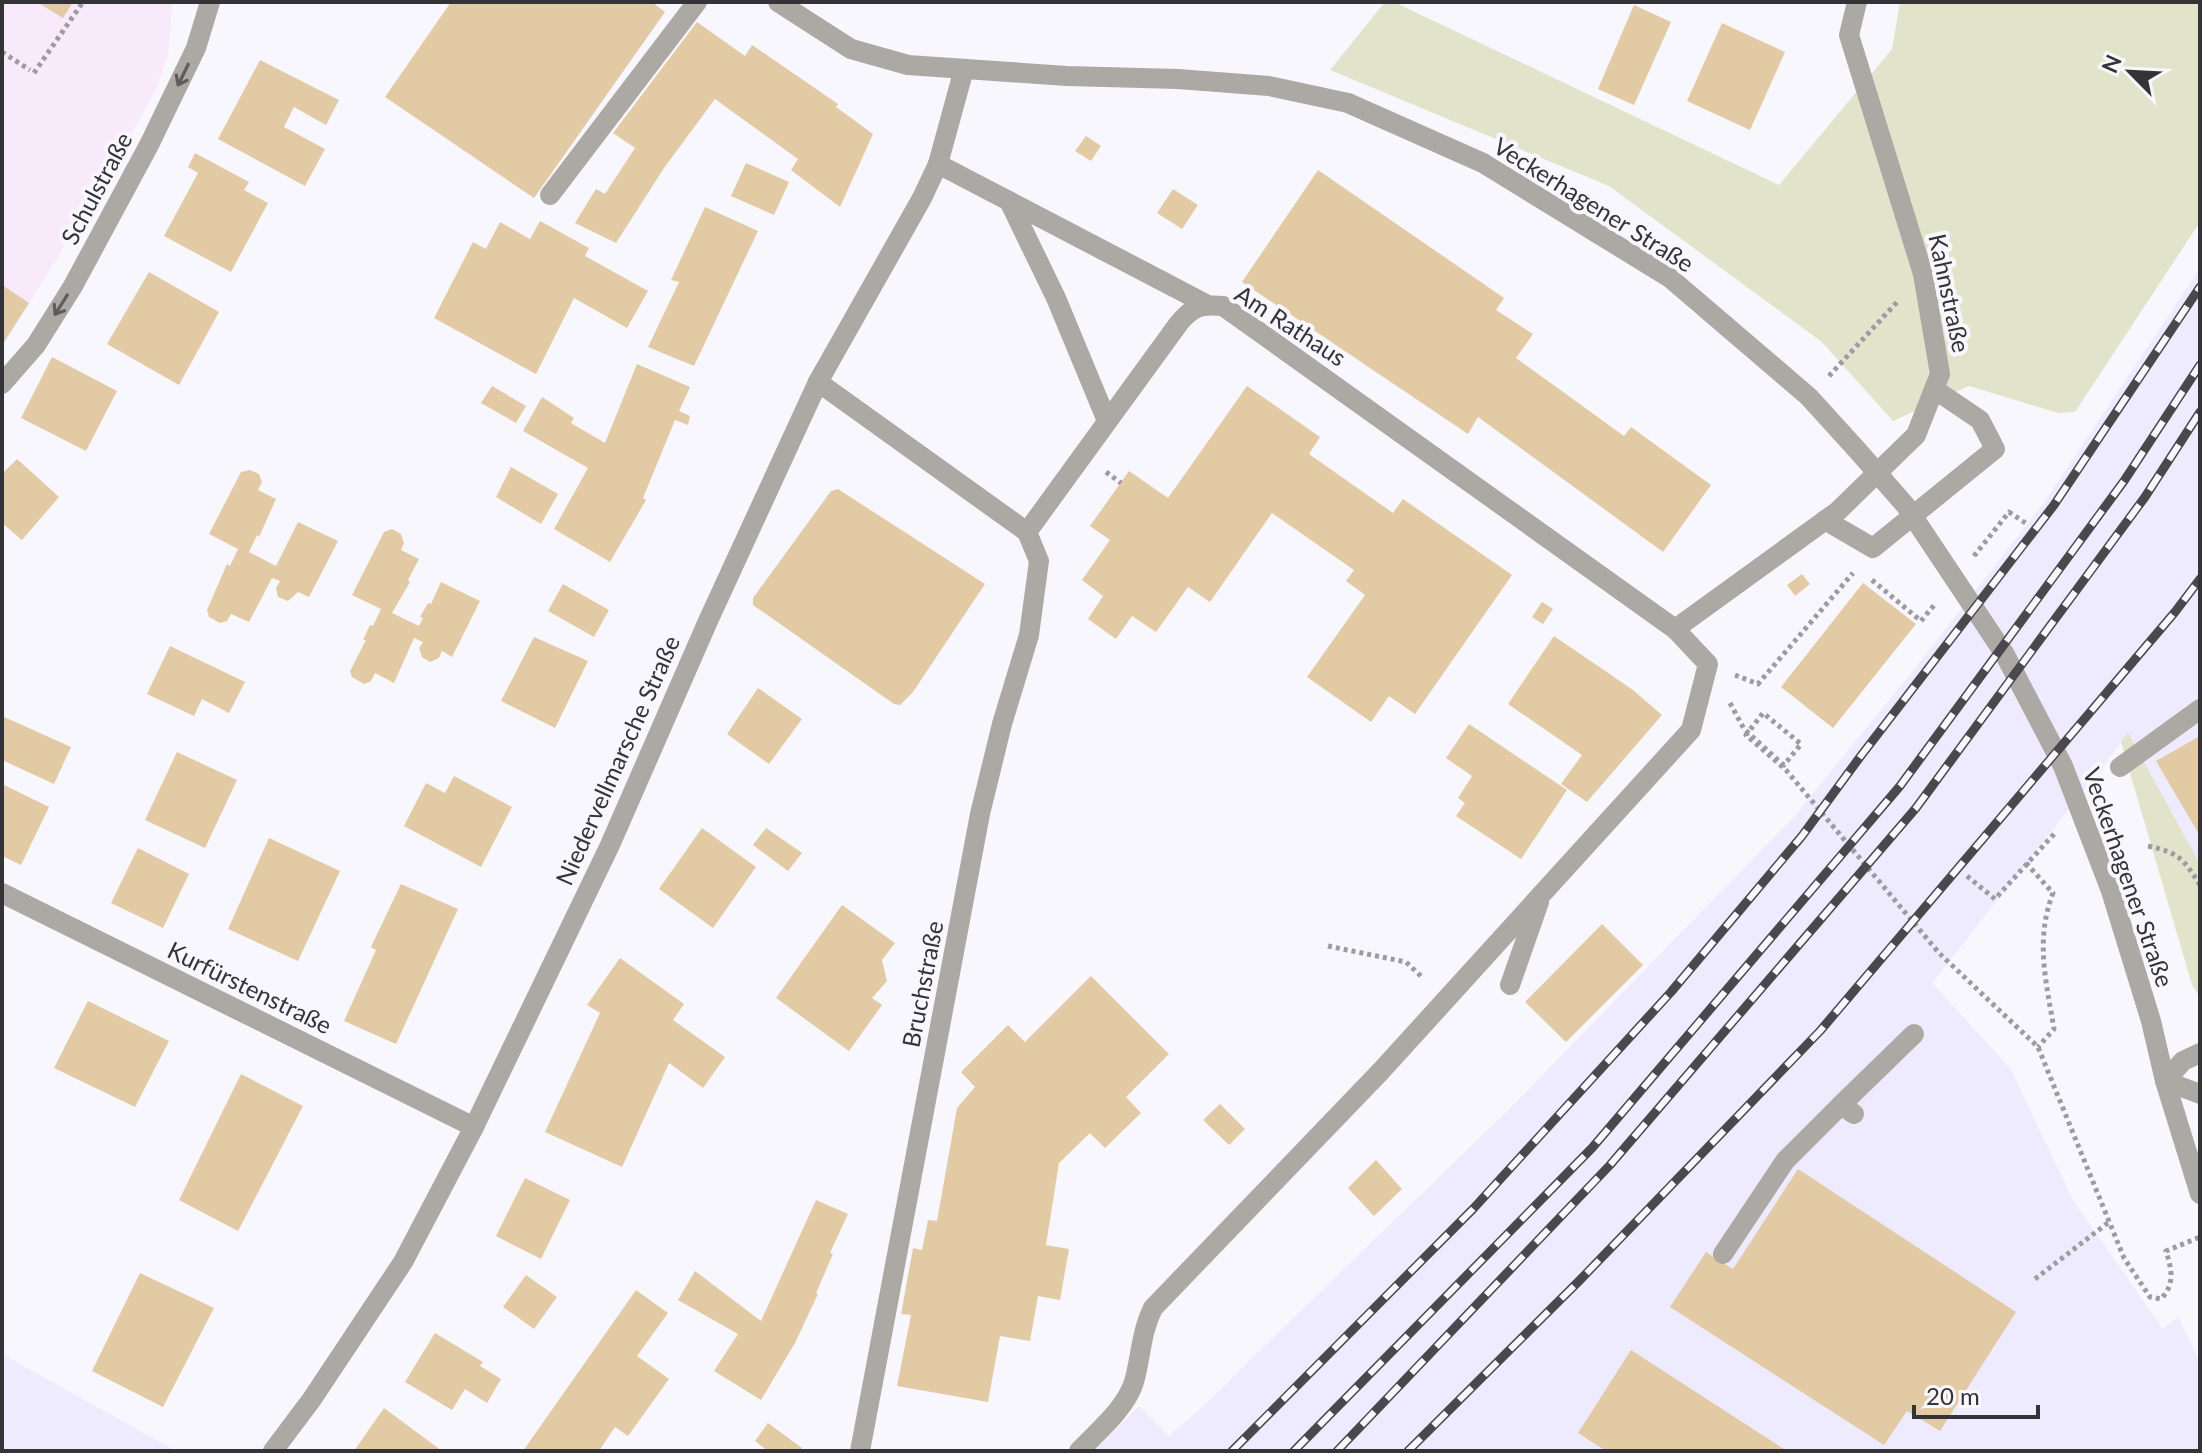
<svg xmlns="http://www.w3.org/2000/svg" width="2202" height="1453" viewBox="0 0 2202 1453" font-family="Lato,sans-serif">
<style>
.built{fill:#efebfe}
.education{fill:#f8e9fb}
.green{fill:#e1e4cb}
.building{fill:#e2caa4}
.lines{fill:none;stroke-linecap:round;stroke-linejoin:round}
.path{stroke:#9d9ba1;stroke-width:5;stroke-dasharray:4 4;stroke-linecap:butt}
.service{stroke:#aca8a4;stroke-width:20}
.pedestrian{stroke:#aca8a4;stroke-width:20}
.minor{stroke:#aca8a4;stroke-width:20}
.tertiary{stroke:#aca8a4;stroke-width:20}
.rail-casing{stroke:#49484d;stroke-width:9}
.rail{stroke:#f9f7fe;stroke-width:6;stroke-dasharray:18;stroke-linecap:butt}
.oneway{stroke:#5e5c5d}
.labels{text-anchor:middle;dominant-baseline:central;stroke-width:8;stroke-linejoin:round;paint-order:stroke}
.street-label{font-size:24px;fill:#343337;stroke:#f9f7fe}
</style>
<rect width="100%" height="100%" fill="#f9f7fe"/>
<!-- built -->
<g class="built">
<path d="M2200,268V864L2128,734L1932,983L2010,1068L2073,1200L2163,1329L2178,1317L2200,1362V1451H1094L1139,1406L1169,1436L1198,1411L1515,1103L1794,817L1916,667L2045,501Z"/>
<path d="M2,1354L176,1451H2Z"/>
</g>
<!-- education -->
<path class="education" d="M2,2H171L172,7L168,56L156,89L114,166L2,347Z"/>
<!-- green -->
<g class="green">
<path d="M1385,2H1394L1779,185L1892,49L1900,2H2200V222L2075,412L2058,413L1969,386L1893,421L1822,342L1609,186L1330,70Z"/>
<path d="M2128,733L2200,864V997L2192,985L2121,742Z"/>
</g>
<!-- building -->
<g class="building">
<path d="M37,2H73L63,18Z"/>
<path d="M451,2H652L665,12L534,198L385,97Z"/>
<path d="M1634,5L1671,22L1634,105L1598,89Z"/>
<path d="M697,22L745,56L752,45L838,104L836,107L873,134L840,207L791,170L798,159L715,99L664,168L616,243L575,223L596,189L605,194L635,148L613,133Z"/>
<path d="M1722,23L1785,52L1750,130L1687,101Z"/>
<path d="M260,60L339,100L326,125L294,107L284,127L325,149L305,186L218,139Z"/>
<path d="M1086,136L1101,146L1091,161L1075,151Z"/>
<path d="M195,153L249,182L244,190L268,203L231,272L164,236L198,173L188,167Z"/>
<path d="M746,163L789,182L774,215L731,196Z"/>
<path d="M1318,170L1504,298L1496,310L1533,334L1516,358L1624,436L1631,427L1711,485L1663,552L1478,417L1468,434L1242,282Z"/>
<path d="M1173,189L1198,205L1182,229L1157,213Z"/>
<path d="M705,207L758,231L694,366L648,347L679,282L671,280Z"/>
<path d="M540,221L589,248L585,256L648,291L627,328L574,298L536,374L434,318L473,242L486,249L500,222L530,239Z"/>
<path d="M149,272L219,312L179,385L107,344Z"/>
<path d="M2,285L29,303L2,345Z"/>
<path d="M52,357L117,391L86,451L21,418Z"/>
<path d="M637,364L690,387L679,411L690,416L688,425L675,420L643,498L646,500L610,562L554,529L588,468L523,431L542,397L574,418L571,423L605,443Z"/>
<path d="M492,386L526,406L516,423L481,403Z"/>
<path d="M1247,386L1320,437L1309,454L1393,513L1403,499L1512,575L1415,714L1389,696L1371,722L1307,677L1365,595L1346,581L1354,570L1272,513L1210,602L1188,587L1156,632L1132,616L1116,639L1088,619L1103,596L1082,580L1110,540L1090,526L1129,471L1168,498Z"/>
<path d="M17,459L59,497L22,540L2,523V474Z"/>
<path d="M511,467L558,494L541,524L496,497Z"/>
<path d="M250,470L259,474L262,482L258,490L276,499L259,537L257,535L249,552L276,566L298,522L338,541L309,597L298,592L288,601L278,597L276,588L280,581L272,578L249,622L231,614L227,621L220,623L209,617L207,610L227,564L230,566L238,549L209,534L241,472Z"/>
<path d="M838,489L985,584L913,692L900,705L894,704L753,605V598L831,491Z"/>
<path d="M392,529L401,534L404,543L401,550L419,559L408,580L410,582L392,613L419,626L423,618L420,617L428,603L431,604L441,582L480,601L452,657L442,651L439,658L430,662L422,657L419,648L423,642L414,638L394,683L375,673L371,681L364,684L352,677L350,671L366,640H363L370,625L373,626L381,609L352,595L384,532Z"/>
<path d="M1802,574L1810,584L1795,596L1787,585Z"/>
<path d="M1863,583L1916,624L1833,728L1781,687Z"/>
<path d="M563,584L609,610L594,637L548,611Z"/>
<path d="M1542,602L1553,609L1543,624L1532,617Z"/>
<path d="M1554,636L1633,690L1662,715L1587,802L1561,784L1582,755L1508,704Z"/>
<path d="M534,637L588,661L555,728L501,701Z"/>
<path d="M170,646L245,682L229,713L202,699L194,716L147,694Z"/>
<path d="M758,688L802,719L769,764L727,734Z"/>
<path d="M2,716L71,747L54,784L2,760Z"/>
<path d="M1469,724L1567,790L1521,859L1456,816L1465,803L1458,798L1472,776L1446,758Z"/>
<path d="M2200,736V836L2156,761Z"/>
<path d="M177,752L237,780L205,848L145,820Z"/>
<path d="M454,776L512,807L481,867L404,826L426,783L445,793Z"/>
<path d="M2,784L49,807L21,865L2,856Z"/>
<path d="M702,828L756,867L713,928L659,889Z"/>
<path d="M766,828L802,853L788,871L753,845Z"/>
<path d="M269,838L340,871L298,961L228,929Z"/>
<path d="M138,848L189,874L163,928L111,903Z"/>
<path d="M401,884L458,909L396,1044L344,1021L376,950L371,947Z"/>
<path d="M842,905L895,943L882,960L887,981L872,998L882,1005L849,1051L776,998Z"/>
<path d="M1602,924L1643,965L1566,1042L1525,1002Z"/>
<path d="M620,958L684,1004L673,1020L725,1057L703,1088L669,1063L622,1167L545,1132L600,1013L587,1005Z"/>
<path d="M1091,976L1169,1054L1126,1097L1141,1113L1105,1148L1090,1133L1059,1163L1046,1245L1069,1249L1060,1300L1038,1296L1030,1341L1000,1336L988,1402L897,1386L911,1315L901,1314L913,1248L922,1250L928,1220L937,1221L957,1108L975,1087L961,1072L1008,1025L1025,1042Z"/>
<path d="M88,1001L169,1041L135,1107L54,1068Z"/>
<path d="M241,1074L303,1106L238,1231L179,1200Z"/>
<path d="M1220,1104L1245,1129L1229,1145L1203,1120Z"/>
<path d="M1376,1160L1402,1189L1374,1216L1348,1188Z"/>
<path d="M1798,1169L2016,1312L1940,1431L1907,1411L1884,1445L1670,1307L1706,1252L1733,1269Z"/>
<path d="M525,1178L570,1200L541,1259L496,1236Z"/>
<path d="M816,1200L848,1214L830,1253L833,1254L816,1293L818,1294L795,1343L761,1400L714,1371L738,1334L678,1300L695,1271L761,1321Z"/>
<path d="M140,1273L214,1308L163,1407L92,1371Z"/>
<path d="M526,1275L557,1297L534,1329L503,1307Z"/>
<path d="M636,1290L668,1313L637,1356L669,1379L628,1436L615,1427L599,1451H523Z"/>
<path d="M435,1333L483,1362L480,1366L501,1379L487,1403L465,1389L452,1410L405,1382Z"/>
<path d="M1631,1350L1787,1451H1606L1578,1433Z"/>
<path d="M384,1408L442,1451H354Z"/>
<path d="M768,1423L802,1448L800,1451H768L755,1441Z"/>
</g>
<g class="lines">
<!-- path -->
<g class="path">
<path d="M2,52L30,70"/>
<path d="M34,73L83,2"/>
<path d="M1829,376L1898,301"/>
<path d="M1106,472L1121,483"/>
<path d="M1974,556L2009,512L2027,524"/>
<path d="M1872,580L1921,621L1935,604"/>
<path d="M1735,675L1758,684L1853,573"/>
<path d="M1730,703L1744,729L1779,761L1784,765L1801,744L1763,713L1746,735L1786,770L1939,953L2038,1047L2124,1258L2150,1297L2161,1299C2175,1284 2172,1270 2166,1251L2200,1237"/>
<path d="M2148,846C2179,853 2183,858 2200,885"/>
<path d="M2026,863L2053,893C2035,940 2046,981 2054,1029L2038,1047"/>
<path d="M1967,876L1995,899L2055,833"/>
<path d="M1328,946L1406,962L1423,978"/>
<path d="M2035,1279L2109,1222"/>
</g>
<!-- service -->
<g class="service">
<path d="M550,195L697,2"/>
<path d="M1825,520L1873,548L1995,449L1980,420L1934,389"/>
<path d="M2120,767L2200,709"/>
<path d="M1510,985L1539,902"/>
<path d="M1854,1114L1841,1105L1914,1034"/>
<path d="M1723,1254L1785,1161L1841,1105"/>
<path d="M1079,1451C1098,1431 1126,1408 1134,1382C1141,1357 1141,1332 1153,1308L1381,1071L1691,730L1708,664L1675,629"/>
</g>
<!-- pedestrian -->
<g class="pedestrian">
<path d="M938,164L1206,304"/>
<path d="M1009,201L1056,298L1107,421"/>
</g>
<!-- minor -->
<g class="minor">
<path d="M818,382L1027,532L1179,323C1193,306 1202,304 1223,306L1675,629L1838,511L1916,435L1940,374L1923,274L1849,35L1857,2"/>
<path d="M2,384L36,345L73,286L149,145L196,48L210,2"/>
<path d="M2,893L474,1127"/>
<path d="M2200,1053L2183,1061L2165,1081L2200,1094"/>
<path d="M860,1451L980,814L1002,724L1029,635L1039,561L1027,532"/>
</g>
<!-- tertiary -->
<g class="tertiary">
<path d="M778,2L851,49L908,65L1067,76L1178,79L1269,86L1348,103L1483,163L1670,278L1809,397L1858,451L1906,506L2004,653L2063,766L2111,891L2151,1021L2165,1081L2200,1194"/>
<path d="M273,1451L312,1399L403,1262L474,1127L610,845L708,621L818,382L922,198L938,164L964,69"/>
</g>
<!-- rail casing -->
<g class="rail-casing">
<g id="rail">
<path d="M1232,1451L1473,1209L1671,992L1802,836L1860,757L2054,505L2200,287"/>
<path d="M1294,1451L1592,1148L1900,786L2124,481L2200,365"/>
<path d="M1337,1451L1610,1165L1916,808L2145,497L2200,412"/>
<path d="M1408,1451L1579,1281L1820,1031L2175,612L2200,579"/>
</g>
</g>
<!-- rail -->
<use href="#rail" class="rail"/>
</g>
<!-- one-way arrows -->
<defs><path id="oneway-shaft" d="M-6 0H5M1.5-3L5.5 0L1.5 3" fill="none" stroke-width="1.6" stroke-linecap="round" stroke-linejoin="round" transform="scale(2)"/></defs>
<g class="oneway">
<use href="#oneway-shaft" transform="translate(183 75) rotate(116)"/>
<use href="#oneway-shaft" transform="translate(61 305) rotate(122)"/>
</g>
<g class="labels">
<!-- street labels -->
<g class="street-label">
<text transform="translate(96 188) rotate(-62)">Schulstraße</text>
<text transform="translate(1594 204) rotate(32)">Veckerhagener Straße</text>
<text transform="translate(1950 293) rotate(78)">Kahnstraße</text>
<text transform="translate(1291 325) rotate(33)">Am Rathaus</text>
<text transform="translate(617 760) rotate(-66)">Niedervellmarsche Straße</text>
<text transform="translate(2129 877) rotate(71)">Veckerhagener Straße</text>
<text transform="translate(922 984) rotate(-79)">Bruchstraße</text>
<text transform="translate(250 987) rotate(26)">Kurfürstenstraße</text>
</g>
</g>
<!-- border -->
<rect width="2202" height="1453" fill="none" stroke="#343337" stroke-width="8"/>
<!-- north arrow -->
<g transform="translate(2130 72) rotate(294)" stroke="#f9f7fe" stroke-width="6" paint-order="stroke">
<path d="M0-6L14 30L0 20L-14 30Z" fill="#343337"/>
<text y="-12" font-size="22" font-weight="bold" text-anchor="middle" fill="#343337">N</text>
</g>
<!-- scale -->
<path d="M1914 1405v12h124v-12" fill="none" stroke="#343337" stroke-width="4"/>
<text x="1926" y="1405" font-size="24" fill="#343337" stroke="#f9f7fe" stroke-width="6" paint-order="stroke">20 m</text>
</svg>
